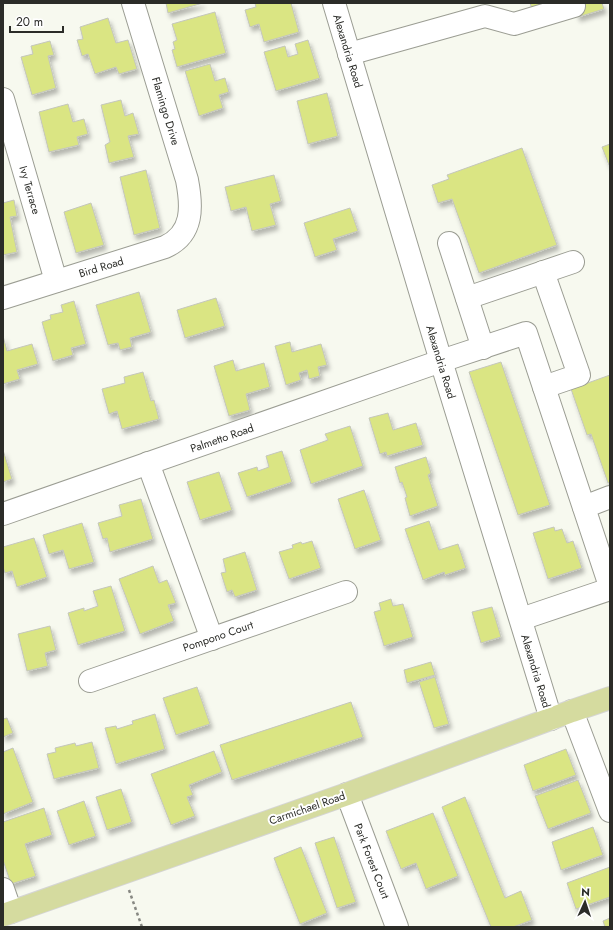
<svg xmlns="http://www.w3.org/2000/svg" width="613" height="930" viewBox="0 0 613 930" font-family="Jost,sans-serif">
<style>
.building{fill:#dae583;stroke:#c4c6bc;filter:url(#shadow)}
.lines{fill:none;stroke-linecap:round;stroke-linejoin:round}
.minor-casing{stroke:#9b9d93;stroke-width:24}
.major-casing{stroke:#d5d5d4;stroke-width:24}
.path{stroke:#878882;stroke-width:2.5;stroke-dasharray:3 3;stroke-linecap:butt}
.minor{stroke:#fff;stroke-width:22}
.major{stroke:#d5db9f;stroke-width:22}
.labels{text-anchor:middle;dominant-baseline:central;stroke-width:4;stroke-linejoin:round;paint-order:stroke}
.street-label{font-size:11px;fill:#2b2c28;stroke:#fff}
</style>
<defs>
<filter id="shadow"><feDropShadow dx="2.5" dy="4.5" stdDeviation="2" flood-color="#0004"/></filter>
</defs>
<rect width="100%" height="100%" fill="#f7f9ef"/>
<!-- building -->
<g class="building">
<path d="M166,3H203L168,13Z"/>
<path d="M255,3H291L299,32L264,42L259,24L250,27L245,10L256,7Z"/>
<path d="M530,3H550L532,9Z"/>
<path d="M573,3H602L604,9L578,17Z"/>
<path d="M215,12L226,53L177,67L172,50L175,49L173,42L177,40L172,24Z"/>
<path d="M108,18L116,43L128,40L137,69L119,74L116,67L95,74L88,54L82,56L77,40L83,39L80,27Z"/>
<path d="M308,40L320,78L276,91L264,52L285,46L288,57L298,54L295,44Z"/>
<path d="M50,41L54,55L48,56L56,88L32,95L21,57L33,54L31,46Z"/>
<path d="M210,64L215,81L225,78L229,92L219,95L223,108L199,116L185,71Z"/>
<path d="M327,93L338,136L308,144L297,101Z"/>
<path d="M121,100L125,116L133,113L139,134L128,136L134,157L109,163L105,145L110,142L101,105Z"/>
<path d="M68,104L73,122L84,119L88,134L77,137L79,145L49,152L39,112Z"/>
<path d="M610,144V165H609L602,147Z"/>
<path d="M522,148L557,245L479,273L452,199L438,203L432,185L449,179L447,175Z"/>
<path d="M146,170L160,228L134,235L120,177Z"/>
<path d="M274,175L281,201L270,204L276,225L252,231L246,207L231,211L225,187Z"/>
<path d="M14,200L17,216L10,217L17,252L3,255V203Z"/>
<path d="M91,203L104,245L76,253L64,212Z"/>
<path d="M350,208L358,231L333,239L337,250L315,257L304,223Z"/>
<path d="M139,292L151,332L130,338L132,347L120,350L118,343L108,345L96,305Z"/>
<path d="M216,298L225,326L185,338L177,310Z"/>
<path d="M74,301L86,344L71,348L73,355L53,361L42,322L51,319L50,315L63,312L61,305Z"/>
<path d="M3,336L7,351L32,344L38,364L17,370L20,379L3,384Z"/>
<path d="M290,342L292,352L321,344L327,365L318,367L320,376L309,379L307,370L299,373L301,380L286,385L275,346Z"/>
<path d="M233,360L236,371L264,363L270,387L246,394L250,410L229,416L214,366Z"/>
<path d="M501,362L550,505L518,515L469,372Z"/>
<path d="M143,372L151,401L154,400L159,419L122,429L117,411L109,414L102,389L125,383L124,377Z"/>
<path d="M610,375V482L608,483L591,434L587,435L571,389Z"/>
<path d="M388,413L393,430L416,423L423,445L387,456L386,452L380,454L369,418Z"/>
<path d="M350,426L363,466L311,484L300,450L328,440L325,434Z"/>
<path d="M3,450L12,479L3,482Z"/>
<path d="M282,451L292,482L247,497L238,473L257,467L258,471L269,467L266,456Z"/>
<path d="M426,457L431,473L428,475L438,506L410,516L405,498L407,497L402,482L400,483L395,467Z"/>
<path d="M219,472L232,510L200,520L187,482Z"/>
<path d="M364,490L381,540L355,549L338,499Z"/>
<path d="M141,499L153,539L110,552L107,538L103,539L98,523L122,516L119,505Z"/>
<path d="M429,521L439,550L458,544L466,568L445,575L444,572L423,580L405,529Z"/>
<path d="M82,523L94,562L69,569L63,550L49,554L43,535Z"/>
<path d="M554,527L555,531L562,529L567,543L573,541L582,568L548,579L533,533Z"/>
<path d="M34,538L47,577L17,587L12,571L5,573L3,567V547Z"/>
<path d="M312,541L321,568L289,579L279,552L293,548L292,545L301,542L302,544Z"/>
<path d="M245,552L257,590L235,597L232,590L227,592L221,573L226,572L223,559Z"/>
<path d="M153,566L159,583L167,580L176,603L168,605L174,621L140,634L119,579Z"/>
<path d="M111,586L125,631L78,645L68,613L84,608V611L98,606L93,591Z"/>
<path d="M391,599L393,606L403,604L413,637L384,646L374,612L381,610L379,603Z"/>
<path d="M492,607L501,637L481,643L472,612Z"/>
<path d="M50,626L56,650L45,653L48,666L27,671L18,634Z"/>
<path d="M431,662L435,675L407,683L404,670Z"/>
<path d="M435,677L449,724L434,728L419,682Z"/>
<path d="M197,687L210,724L176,735L163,698Z"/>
<path d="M351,702L363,737L232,780L220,745Z"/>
<path d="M155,714L165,749L116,764L105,728L116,726L117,729L133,724L132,721Z"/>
<path d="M7,718L13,733L3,737V719Z"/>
<path d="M92,742L99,768L54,779L47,754L56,752L55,748L75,743L76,746Z"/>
<path d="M13,748L33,802L3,814V752Z"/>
<path d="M566,749L576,775L533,791L524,765Z"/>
<path d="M214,751L222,772L189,785L193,795L187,797L195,816L171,825L151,774Z"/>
<path d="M578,780L591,813L548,829L535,796Z"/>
<path d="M121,789L132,822L107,830L96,797Z"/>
<path d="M465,797L505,898L521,891L532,920L513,927H491L442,807Z"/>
<path d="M84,801L96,836L69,845L57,811Z"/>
<path d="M44,808L52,835L25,844L36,876L11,884L3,860V822Z"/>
<path d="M433,813L458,876L426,889L416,863L401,869L386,831Z"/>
<path d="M593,827L603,855L561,870L552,842Z"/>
<path d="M334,837L356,902L337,908L315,843Z"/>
<path d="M301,847L327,913L300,924L274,858Z"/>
<path d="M610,867V897L576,909L567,883Z"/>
<path d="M610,918V927H605L603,921Z"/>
</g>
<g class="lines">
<!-- minor casing -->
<g class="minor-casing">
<g id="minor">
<path d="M334,3L441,361L551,719"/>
<path d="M349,54L485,16L514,24L574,6"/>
<path d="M3,99L56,281"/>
<path d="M449,243L483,348"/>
<path d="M543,272L579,375L544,387"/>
<path d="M3,298L165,247C194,234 192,206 187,180L133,3"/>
<path d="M467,298L573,262"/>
<path d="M148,463L212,639"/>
<path d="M584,507L610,497"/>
<path d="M3,514L441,361L526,333L610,586"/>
<path d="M521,619L610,589"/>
<path d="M90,681L346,592"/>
<path d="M572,711L610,811"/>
<path d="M347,794L397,927"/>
<path d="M3,889L11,912"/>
</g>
</g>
<!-- major casing -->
<g class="major-casing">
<path id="major" d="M3,915L347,794L572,711L610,698"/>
</g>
<!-- path -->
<path class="path" d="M129,890L142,927"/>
<!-- minor -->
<use href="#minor" class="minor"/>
<!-- major -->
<use href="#major" class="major"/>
</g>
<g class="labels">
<!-- street labels -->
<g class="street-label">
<text transform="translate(348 51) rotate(73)">Alexandria Road</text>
<text transform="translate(166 111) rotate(73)">Flamingo Drive</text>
<text transform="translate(30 190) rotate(74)">Ivy Terrace</text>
<text transform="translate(101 267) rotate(-17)">Bird Road</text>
<text transform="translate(441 362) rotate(73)">Alexandria Road</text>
<text transform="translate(222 438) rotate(-19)">Palmetto Road</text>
<text transform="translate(218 636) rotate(-19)">Pompono Court</text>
<text transform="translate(536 671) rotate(73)">Alexandria Road</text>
<text transform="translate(307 808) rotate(-19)">Carmichael Road</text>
<text transform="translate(372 861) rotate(69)">Park Forest Court</text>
</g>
</g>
<!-- border -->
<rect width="613" height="930" fill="none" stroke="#2b2c28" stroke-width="8"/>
<!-- north arrow -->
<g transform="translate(585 902) rotate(3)" stroke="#ffffff" stroke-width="3" paint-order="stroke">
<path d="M0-3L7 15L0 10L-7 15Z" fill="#2b2c28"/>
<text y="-6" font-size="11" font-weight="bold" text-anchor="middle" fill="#2b2c28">N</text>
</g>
<!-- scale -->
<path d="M10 26v6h53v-6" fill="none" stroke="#2b2c28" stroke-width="2"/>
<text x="16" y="26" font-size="12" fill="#2b2c28" stroke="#ffffff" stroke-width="3" paint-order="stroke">20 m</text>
</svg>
